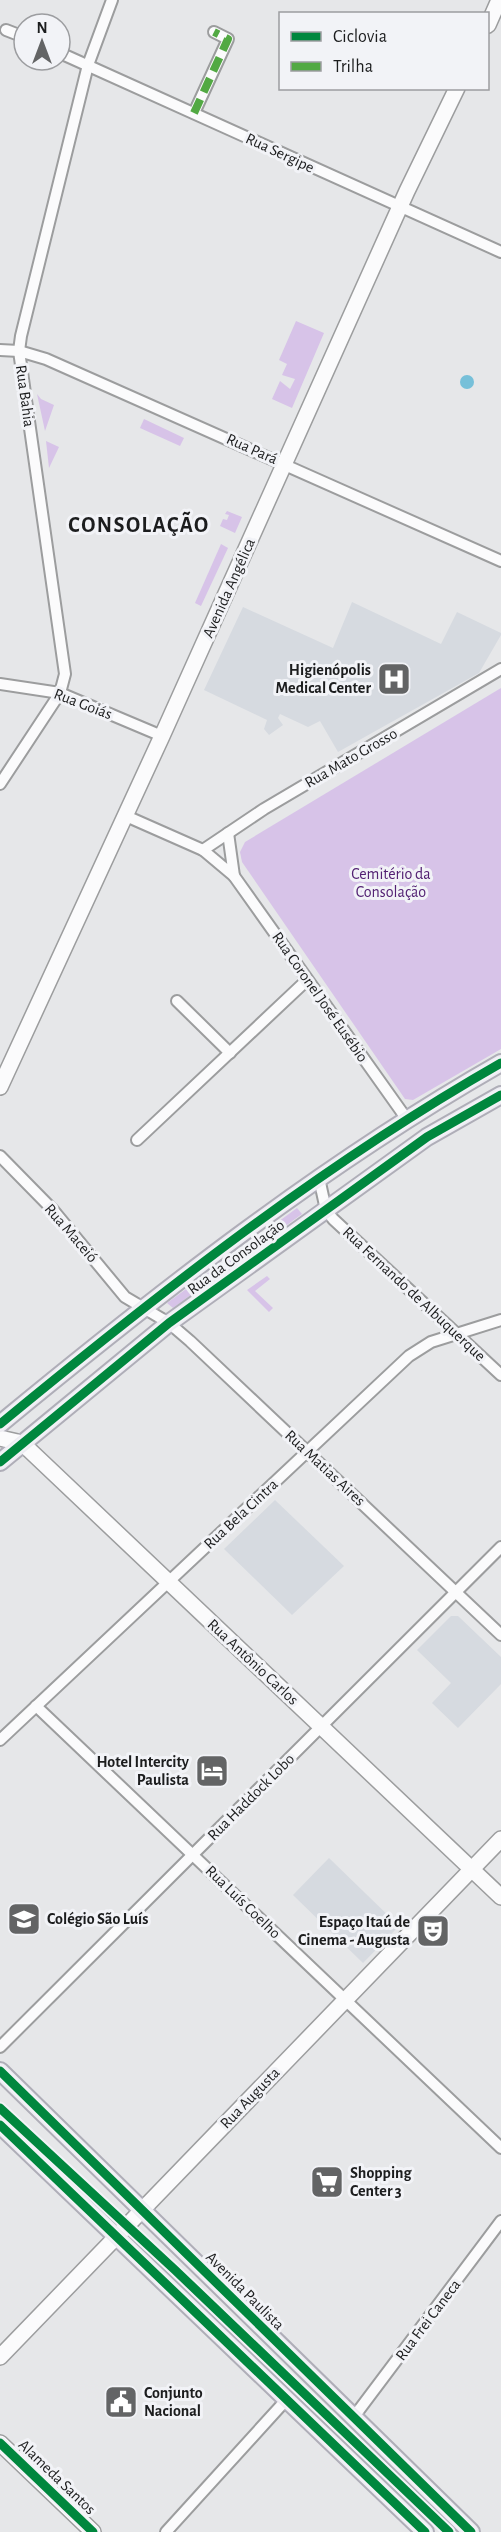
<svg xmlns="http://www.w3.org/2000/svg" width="501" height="2532" viewBox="0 0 501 2532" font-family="'Alegreya Sans',sans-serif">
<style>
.built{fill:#d6dae0}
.green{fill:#d7c3e8}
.water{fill:#77c0d9}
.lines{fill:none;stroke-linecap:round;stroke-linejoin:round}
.street-casing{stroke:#9c9d9e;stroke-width:14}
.secondary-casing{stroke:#9c9d9e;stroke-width:18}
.primary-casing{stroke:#afaeb8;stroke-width:20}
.street{stroke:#fbfbfc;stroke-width:10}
.secondary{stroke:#fbfbfc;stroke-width:15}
.primary{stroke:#edecf2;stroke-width:16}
.quiet{stroke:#52a943;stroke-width:8;stroke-dasharray:15 8;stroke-linecap:butt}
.cycleway-casing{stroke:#f2f3f7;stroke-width:13}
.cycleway{stroke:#00873e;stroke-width:9}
.labels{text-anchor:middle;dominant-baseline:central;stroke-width:6;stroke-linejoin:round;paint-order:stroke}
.street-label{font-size:16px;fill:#1c1d1e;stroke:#f2f3f7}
.poi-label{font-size:16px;font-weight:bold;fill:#1c1d1e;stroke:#f2f3f7;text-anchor:end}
.park-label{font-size:16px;fill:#532173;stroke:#f2f3f7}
.district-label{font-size:22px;font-weight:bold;letter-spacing:1.5px;fill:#1c1d1e;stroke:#f2f3f7}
</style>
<rect width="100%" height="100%" fill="#e6e7e9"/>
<!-- built -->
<g class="built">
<path d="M352,602L441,644L457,612L501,633V635L479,673L338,752L320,721L308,727L280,714L278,718L283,725L269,735L264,729L267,720L204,690L243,607L333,648Z"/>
<path d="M275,1500L344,1566L292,1615L224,1549Z"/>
<path d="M451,1616H458L501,1657V1684L458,1728L432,1703L451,1683L417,1650Z"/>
<path d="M329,1858L399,1926L363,1963L293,1895Z"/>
</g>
<!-- green -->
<g class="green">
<path d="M296,321L324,333L292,408L272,399L280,381L290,389L295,379L282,375L287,364L279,360Z"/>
<path d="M37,394L41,399L54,405L45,431Z"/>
<path d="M144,419L184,438L180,446L140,428Z"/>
<path d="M46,441L59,447L49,468Z"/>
<path d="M227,511L242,517L235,533L220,526L223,519L227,520L229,515L225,514Z"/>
<path d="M221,544L228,548L201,606L195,603Z"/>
<path d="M501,688V1049L413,1100L405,1099L242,862L240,852L245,842Z"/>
<path d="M297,1208L302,1214L173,1308L167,1303Z"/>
<path d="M267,1276L270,1279L255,1291L273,1308L269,1312L247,1290Z"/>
</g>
<!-- water -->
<circle class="water" cx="467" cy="382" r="7"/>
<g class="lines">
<!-- street casing -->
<g class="street-casing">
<g id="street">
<path d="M6,30L24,37"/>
<path d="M60,53L501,252"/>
<path d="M194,113L228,39L214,32"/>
<path d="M0,350L19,351L46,359L501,561"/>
<path d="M0,684L60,693L162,736"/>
<path d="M0,784L60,693L65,674L19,351L21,336L88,65L112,0"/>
<path d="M126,816L203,850L234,876L228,833"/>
<path d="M203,850L264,809L501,669"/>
<path d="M234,876L406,1118"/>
<path d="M177,1001L230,1053"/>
<path d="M137,1140L307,980"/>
<path d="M0,1156L53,1210L125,1297L169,1323L190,1341L501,1635"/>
<path d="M319,1178L326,1210L333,1219L501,1375"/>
<path d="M36,1706L501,2148"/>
<path d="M0,1740L409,1356L431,1342L501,1320"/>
<path d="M0,2047L501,1547"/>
<path d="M353,2418L501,2221"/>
<path d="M166,2532L287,2399"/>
</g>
</g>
<!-- secondary casing -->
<g class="secondary-casing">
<g id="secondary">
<path d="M488,25L499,0"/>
<path d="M0,1087L162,736L407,191L457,88"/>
<path d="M0,1438L22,1443L501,1897"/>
<path d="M0,2357L501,1839"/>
<path d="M0,2443L93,2532"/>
</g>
</g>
<!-- primary casing -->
<g class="primary-casing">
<g id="primary">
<path d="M0,1424C159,1293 322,1165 501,1063"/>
<path d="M0,1462L169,1323L427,1137L501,1095"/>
<path d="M0,2071L471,2532"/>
<path d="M0,2125L425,2532"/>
</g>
</g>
<!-- street -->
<use href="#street" class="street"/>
<!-- secondary -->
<use href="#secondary" class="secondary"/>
<!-- primary -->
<use href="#primary" class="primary"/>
<!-- quiet -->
<path class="quiet" d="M194,113L228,39L214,32"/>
<!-- cycleway casing -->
<g class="cycleway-casing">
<g id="cycleway">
<path d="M0,1424C159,1293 322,1165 501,1063"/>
<path d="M0,1462L169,1323L427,1137L501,1095"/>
<path d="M0,2071L471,2532"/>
<path d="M0,2108L175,2270L449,2532"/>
<path d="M0,2125L425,2532"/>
<path d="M0,2443L93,2532"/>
</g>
</g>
<!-- cycleway -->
<use href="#cycleway" class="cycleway"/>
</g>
<!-- icons -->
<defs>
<g id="hospital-square" transform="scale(1.725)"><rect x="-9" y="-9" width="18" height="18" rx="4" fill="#636465" stroke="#f2f3f7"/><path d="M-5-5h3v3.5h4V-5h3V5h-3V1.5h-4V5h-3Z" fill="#fff"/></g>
<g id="hotel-square" transform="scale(1.725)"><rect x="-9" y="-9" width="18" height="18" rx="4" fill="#636465" stroke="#f2f3f7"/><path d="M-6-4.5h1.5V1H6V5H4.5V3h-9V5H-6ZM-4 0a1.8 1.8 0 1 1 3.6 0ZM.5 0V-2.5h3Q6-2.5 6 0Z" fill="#fff"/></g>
<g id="school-square" transform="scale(1.725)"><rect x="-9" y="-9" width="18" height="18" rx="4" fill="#636465" stroke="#f2f3f7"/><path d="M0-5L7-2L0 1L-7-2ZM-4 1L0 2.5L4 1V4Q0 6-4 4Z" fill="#fff"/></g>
<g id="theatre-square" transform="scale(1.725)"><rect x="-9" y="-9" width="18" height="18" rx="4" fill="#636465" stroke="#f2f3f7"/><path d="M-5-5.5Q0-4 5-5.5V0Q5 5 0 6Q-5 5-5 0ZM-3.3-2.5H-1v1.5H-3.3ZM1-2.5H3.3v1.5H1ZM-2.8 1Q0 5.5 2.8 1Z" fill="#fff"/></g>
<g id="supermarket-square" transform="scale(1.725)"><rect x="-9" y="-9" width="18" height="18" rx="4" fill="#636465" stroke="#f2f3f7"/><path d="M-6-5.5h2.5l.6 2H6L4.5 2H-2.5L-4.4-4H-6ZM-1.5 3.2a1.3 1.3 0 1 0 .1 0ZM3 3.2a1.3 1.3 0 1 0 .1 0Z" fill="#fff"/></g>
<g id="civic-square" transform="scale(1.725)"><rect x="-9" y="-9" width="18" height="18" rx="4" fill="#636465" stroke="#f2f3f7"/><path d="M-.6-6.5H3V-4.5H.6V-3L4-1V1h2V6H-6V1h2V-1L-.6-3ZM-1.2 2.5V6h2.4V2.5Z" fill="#fff"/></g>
</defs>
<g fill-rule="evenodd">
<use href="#hospital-square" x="394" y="679"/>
<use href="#hotel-square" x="212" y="1771"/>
<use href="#school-square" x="24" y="1919"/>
<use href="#theatre-square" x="433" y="1931"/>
<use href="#supermarket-square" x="327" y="2182"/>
<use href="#civic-square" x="121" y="2402"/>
</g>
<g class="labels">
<!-- street labels -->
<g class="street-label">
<text transform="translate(280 153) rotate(25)">Rua Sergipe</text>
<text transform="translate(25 396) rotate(82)">Rua Bahia</text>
<text transform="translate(252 449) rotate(24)">Rua Pará</text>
<text transform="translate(229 588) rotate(-66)">Avenida Angélica</text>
<text transform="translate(83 704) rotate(21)">Rua Goiás</text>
<text transform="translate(351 758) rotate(-30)">Rua Mato Grosso</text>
<text transform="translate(320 997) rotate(55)">Rua Coronel José Eusébio</text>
<text transform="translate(71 1233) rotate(49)">Rua Maceió</text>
<text transform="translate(236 1257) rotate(-36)">Rua da Consolação</text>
<text transform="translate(414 1294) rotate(43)">Rua Fernando de Albuquerque</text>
<text transform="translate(325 1468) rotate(43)">Rua Matias Aires</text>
<text transform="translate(241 1514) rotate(-43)">Rua Bela Cintra</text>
<text transform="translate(253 1662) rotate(43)">Rua Antônio Carlos</text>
<text transform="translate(251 1797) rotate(-45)">Rua Haddock Lobo</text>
<text transform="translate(243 1902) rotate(44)">Rua Luís Coelho</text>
<text transform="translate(250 2098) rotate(-46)">Rua Augusta</text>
<text transform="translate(245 2291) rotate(45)">Avenida Paulista</text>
<text transform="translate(428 2320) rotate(-53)">Rua Frei Caneca</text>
<text transform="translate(57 2477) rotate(44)">Alameda Santos</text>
</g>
<!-- poi labels -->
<g class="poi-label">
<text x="371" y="670">Higienópolis<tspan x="371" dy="18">Medical Center</tspan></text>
<text x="189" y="1762">Hotel Intercity<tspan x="189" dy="18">Paulista</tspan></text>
<text x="47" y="1919" text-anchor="start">Colégio São Luís</text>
<text x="410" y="1922">Espaço Itaú de<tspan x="410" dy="18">Cinema - Augusta</tspan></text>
<text x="350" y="2173" text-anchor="start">Shopping<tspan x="350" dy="18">Center 3</tspan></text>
<text x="144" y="2393" text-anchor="start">Conjunto<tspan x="144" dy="18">Nacional</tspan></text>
</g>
<!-- park labels -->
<g class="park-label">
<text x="391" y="874">Cemitério da<tspan x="391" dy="18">Consolação</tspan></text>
</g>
<!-- district labels -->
<g class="district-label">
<text x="139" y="525">CONSOLAÇÃO</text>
</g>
</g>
<!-- legend -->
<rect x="279" y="12" width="210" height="78" fill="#f2f3f7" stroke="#9c9da0" stroke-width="1.5"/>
<rect x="291" y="32" width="30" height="9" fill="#00873e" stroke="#9c9da0" stroke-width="1.5"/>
<text x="333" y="42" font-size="18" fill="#1c1d1e">Ciclovia</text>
<rect x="291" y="62" width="30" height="9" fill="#52a943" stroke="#9c9da0" stroke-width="1.5"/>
<text x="333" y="72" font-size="18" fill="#1c1d1e">Trilha</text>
<!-- north arrow -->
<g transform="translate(42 42)"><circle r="28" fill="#f2f3f7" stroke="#9c9da0" stroke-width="1.5"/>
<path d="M0-4.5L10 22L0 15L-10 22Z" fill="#636465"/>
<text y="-9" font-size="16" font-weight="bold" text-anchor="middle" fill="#1c1d1e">N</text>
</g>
</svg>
